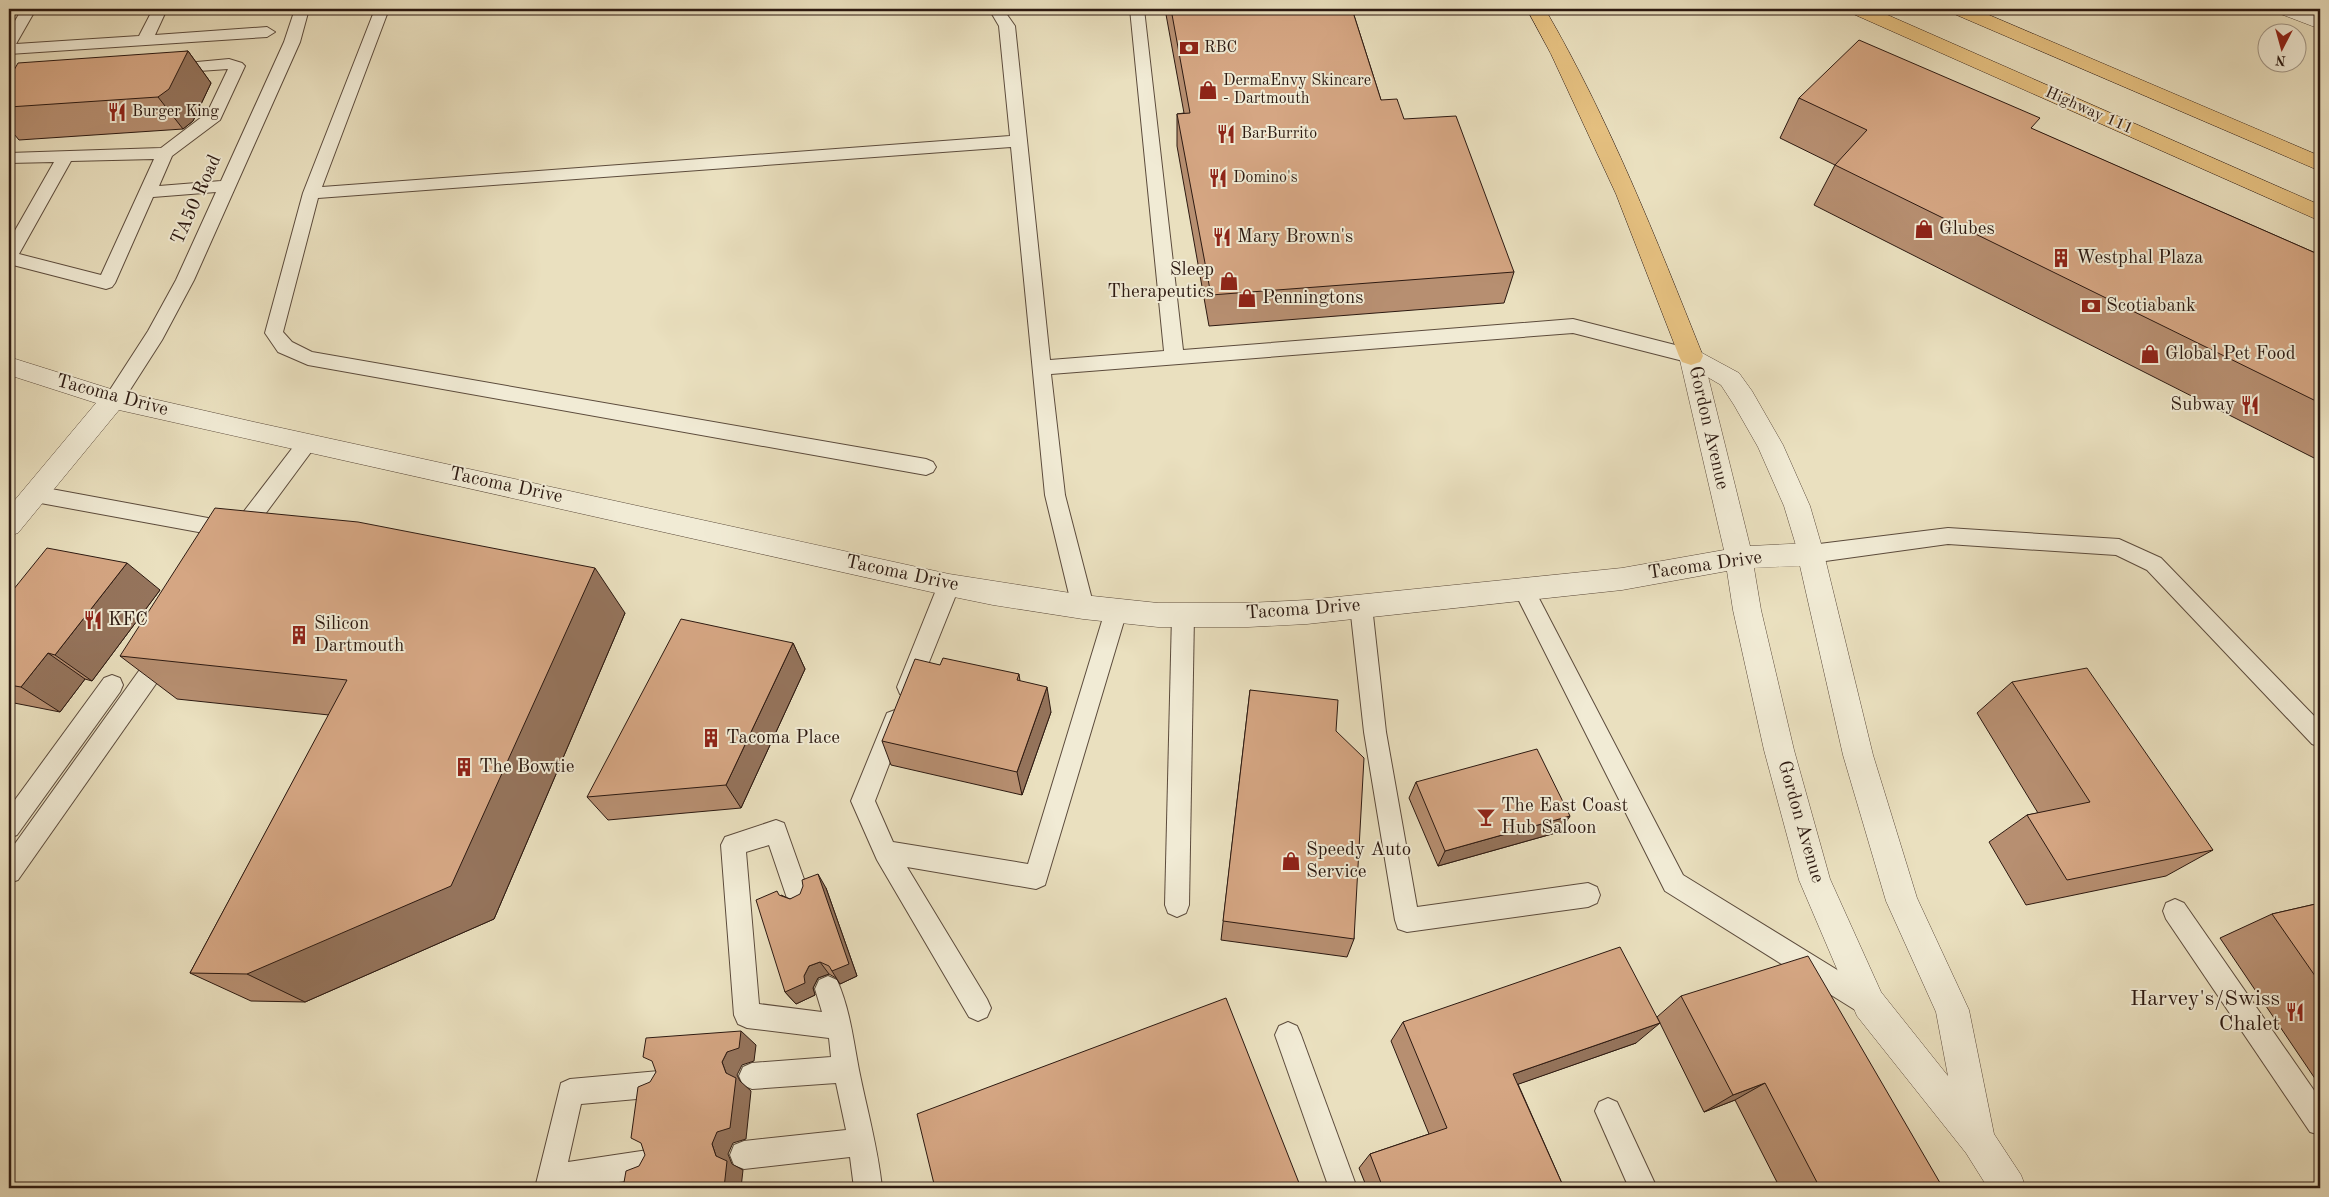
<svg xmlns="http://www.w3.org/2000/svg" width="2329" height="1197" viewBox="0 0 2329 1197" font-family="'Old Standard TT',serif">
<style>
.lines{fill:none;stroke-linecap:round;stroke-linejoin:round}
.service-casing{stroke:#5c4b3c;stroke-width:2}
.minor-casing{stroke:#5c4b3c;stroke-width:1}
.tertiary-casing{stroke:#5c4b3c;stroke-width:1}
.motorway-casing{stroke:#2c1911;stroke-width:1}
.service{fill:#f1ebd5;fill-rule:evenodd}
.minor{fill:#f1ebd5;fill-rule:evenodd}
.tertiary{fill:#f1ebd5;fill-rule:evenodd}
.motorway{fill:#e5c080;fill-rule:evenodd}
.wall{fill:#b78f71;stroke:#2c1911}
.shaded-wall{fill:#95745c;stroke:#2c1911}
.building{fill:#d5a683;stroke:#2c1911}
.labels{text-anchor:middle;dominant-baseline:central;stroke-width:4;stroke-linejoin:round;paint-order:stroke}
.far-poi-label{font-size:16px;fill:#2c1911;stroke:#f1ebd5;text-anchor:start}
.far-street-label{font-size:16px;fill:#2c1911;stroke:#f1ebd5}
.street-label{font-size:19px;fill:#2c1911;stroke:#f1ebd5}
.poi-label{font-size:19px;fill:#2c1911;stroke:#f1ebd5;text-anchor:start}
.near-poi-label{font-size:22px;fill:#2c1911;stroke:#f1ebd5;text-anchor:end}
</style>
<rect width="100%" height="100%" fill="#eae0bf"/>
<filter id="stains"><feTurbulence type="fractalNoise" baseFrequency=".004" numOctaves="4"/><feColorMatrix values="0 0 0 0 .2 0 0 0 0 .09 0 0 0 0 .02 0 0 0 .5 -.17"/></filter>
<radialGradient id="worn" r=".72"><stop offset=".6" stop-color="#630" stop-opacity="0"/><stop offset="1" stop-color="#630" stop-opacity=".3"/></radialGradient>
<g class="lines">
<!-- service casing -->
<g class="service-casing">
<g id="service">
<path d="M22,9H36L16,44L139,36L153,9H167L155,35L267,27L275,32L267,37L9,54V31Z"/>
<path d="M295,9H309L300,42L194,280L162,340L121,404L114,406L107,404L104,399L148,331L176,280L216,192L153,197L115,283L112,287L106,289L9,264V241L54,162L9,163V153L161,148L207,113L228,69L170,73L165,71L162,68L165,65L229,59L242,63L245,66L220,120L172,156L159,186L221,181L284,42ZM154,159L101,275L19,254L71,161Z"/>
<path d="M375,9H389L322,187L1010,136L999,26L989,9H1003L1015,26L1050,360L1164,351L1130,9H1144L1183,350L1573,319L1691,349L1698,351L1700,356L1698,361L1691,363L1573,333L1051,374L1065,495L1094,607L1091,613L1083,616L1075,613L1072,607L1045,495L1011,147L318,198L283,332L292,342L312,352L926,459L933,462L936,467L933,472L926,475L308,365L278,352L265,333L303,193Z"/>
<path d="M307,435L314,438L317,443L314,448L246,540L239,542L231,538L35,502L28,500L25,494L28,488L35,486L235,523L300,438Z"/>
<path d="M1948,528L2119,539L2161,558L2320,722V747L2312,744L2147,570L2116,555L1948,544L1811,563L1804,560L1801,554L1804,548L1811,545Z"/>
<path d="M949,576L956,579L960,585L919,687L916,694L908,697L900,694L897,687L938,585L942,579Z"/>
<path d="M1524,580L1531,583L1683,875L1878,995L1882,1004L1878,1013L1869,1017L1860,1013L1665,891L1513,589L1517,583Z"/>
<path d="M1361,597L1369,600L1372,606L1386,732L1417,907L1588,883L1597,887L1600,895L1597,903L1588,907L1407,932L1398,929L1395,920L1364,732L1350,606L1353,600Z"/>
<path d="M1116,602L1124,605L1127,611L1045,885L1036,889L907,867L987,999L991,1008L987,1017L978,1021L969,1017L877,860L851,801L887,713L895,710L903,713L906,720L875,801L893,842L1028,864L1105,611L1108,605Z"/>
<path d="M1183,606L1191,609L1194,615L1189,905L1186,913L1177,917L1168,913L1165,905L1172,615L1175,609Z"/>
<path d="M164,645L172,647L175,654L172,661L18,880L9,883V852L156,647Z"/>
<path d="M112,675L120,678L123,685L120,692L17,835L9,838V808L104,678Z"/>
<path d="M776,820L784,823L811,899L808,907L799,911L790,907L769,845L746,852L759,1004L822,1012L815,989L819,980L828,976L837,980C850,1010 853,1038 859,1070C867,1110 878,1148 882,1188H854L850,1157L744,1169L734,1165L730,1155L734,1145L744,1141L846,1130L836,1083L752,1089L743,1085L739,1076L743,1067L752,1063L831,1057L829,1038L747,1028L738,1024L734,1015L721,845L725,837Z"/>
<path d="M2175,899L2184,903L2320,1099V1135L2310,1132L2166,919L2163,911L2166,903Z"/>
<path d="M1288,1022L1297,1026L1301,1035L1357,1188H1329L1275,1035L1279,1026Z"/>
<path d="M659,1071L668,1075L672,1084L668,1093L659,1097L581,1104L568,1162L648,1150L658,1154L662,1164L658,1174L648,1178L575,1188H535L561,1083L570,1079Z"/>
<path d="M1608,1098L1617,1102L1657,1188H1629L1595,1111L1599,1102Z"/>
</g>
</g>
<!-- minor casing -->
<g class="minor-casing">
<g id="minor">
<path d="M2275,9H2301L2320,16V29L2278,13Z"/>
<path d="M1691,347L1739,373L1752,391L1783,445L1810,506L1824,554L1821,562L1811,565L1801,562L1784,506L1758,447L1734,405L1721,385L1682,362L1679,356L1682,350Z"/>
</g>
</g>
<!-- tertiary casing -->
<g class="tertiary-casing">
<path id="tertiary" d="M1691,347L1700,350L1703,356L1750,546L1811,543L1821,546L1824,554L1873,755L1917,898L1969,1010L1994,1134L2021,1175L2026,1188H1988L1966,1153L1857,1016L1799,880L1764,750L1733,610L1727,571L1622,590L1307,624L1248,627H1158L1083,619L993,605L949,596L119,410L18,533L9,536V507L96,403L9,375V357L114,390L254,422L949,574L1083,595L1158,603H1248L1307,600L1622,568L1724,550L1679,356L1682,350ZM1800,566L1843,755L1886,901L1936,1012L1948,1076L1881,992L1830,879L1794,750L1761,610L1754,568Z"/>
</g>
<!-- motorway casing -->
<g class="motorway-casing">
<g id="motorway">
<path d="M1527,9H1545C1609,119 1656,238 1703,356L1700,362L1691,365L1682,362L1679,356L1616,194L1551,54Z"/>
<path d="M1849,9H1874L2320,205V221L1851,13Z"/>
<path d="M1949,9H1975L2320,156V171L1952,13Z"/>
</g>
</g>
<!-- service -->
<use href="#service" class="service"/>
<!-- minor -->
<use href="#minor" class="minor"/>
<!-- tertiary -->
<use href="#tertiary" class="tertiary"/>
<!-- motorway -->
<use href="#motorway" class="motorway"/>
</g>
<!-- wall -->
<g class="wall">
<path d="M1165,9H1352L1381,100L1404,119L1514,272L1504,303L1209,326L1177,146V114L1184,113Z"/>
<path d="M188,51L211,83L193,121L183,129L19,140L9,128V79Z"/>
<path d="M1799,98L2032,129L2320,255V461L1814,205L1835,165L1780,138Z"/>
<path d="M160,590L92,681L85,679L60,712L9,702V595Z"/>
<path d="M625,613L494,919L305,1002L251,1001L190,973L329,715L177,699L120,656Z"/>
<path d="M793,643L805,669L741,808L608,820L587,797Z"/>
<path d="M940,665L1019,674L1020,681L1051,712L1022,795L891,765L882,741Z"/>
<path d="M2012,682L2213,850L2166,876L2026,905L1989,842L2027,815L2038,813L1977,713Z"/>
<path d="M1250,690L1336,731L1354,939L1347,957L1221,940Z"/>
<path d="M1416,782L1570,816L1559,832L1438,866L1409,798Z"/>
<path d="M826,888L857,976L840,984L836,978L829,974L818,978L813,988L815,995L796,1004L785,992L781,895L790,899Z"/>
<path d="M2320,903V1086L2220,938L2272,914Z"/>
<path d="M1681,996L1943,1188H1780L1735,1100L1704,1112L1657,1017Z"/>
<path d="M1403,1022L1636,1043L1518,1084L1564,1188H1367L1359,1168L1370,1154L1429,1134L1391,1041Z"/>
</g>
<!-- shaded-wall -->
<g class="shaded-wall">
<path d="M188,51L211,83L193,121L183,129L158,97Z"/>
<path d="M127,563L160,590L92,681L55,655Z"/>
<path d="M595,568L625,613L494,919L305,1002L247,974Z"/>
<path d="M793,643L805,669L741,808L726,785Z"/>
<path d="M48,653L85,679L60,712L21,687Z"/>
<path d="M1047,687L1051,712L1022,795L1017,772Z"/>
<path d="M1570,816L1559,832L1438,866L1445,851Z"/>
<path d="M818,874L826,888L857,976L840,984L832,971Z"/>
<path d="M820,962L829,974L818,978L813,988L815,995L796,1004L785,992L804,976L809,966Z"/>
<path d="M1660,1023L1636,1043L1496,1092L1513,1074Z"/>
<path d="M741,1031L756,1045L754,1061L742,1065L737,1075L740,1081L751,1091L746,1139L733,1143L728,1154L732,1164L743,1170L741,1188H724L716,1156L712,1144L726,1073L722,1062L727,1052Z"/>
<path d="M1765,1083L1735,1100L1704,1112L1733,1095Z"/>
</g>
<!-- building -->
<g class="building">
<path d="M1171,9H1352L1381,100L1397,99L1404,119L1456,116L1514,272L1211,295L1177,114L1190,113Z"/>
<path d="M1859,40L2040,118L2031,128L2320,255V403L1835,165L1867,130L1799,98Z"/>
<path d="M188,51L169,89L158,97L9,107V79L18,63Z"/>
<path d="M215,508L358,522L595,568L451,886L247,974L190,973L347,680L120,656Z"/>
<path d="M47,548L127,563L55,655L48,653L21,687L9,685V595Z"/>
<path d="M681,619L793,643L726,785L587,797Z"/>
<path d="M943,658L1019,674L1017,680L1047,687L1017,772L882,741L915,659L940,665Z"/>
<path d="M2087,668L2213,850L2067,880L2027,815L2090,802L2012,682Z"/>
<path d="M1250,690L1338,700L1336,731L1364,758L1354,939L1223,921Z"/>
<path d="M1537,749L1570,816L1445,851L1416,782Z"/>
<path d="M818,874L849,964L832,971L829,966L820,962L809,966L804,976L805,983L785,992L756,900L777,891L779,895L790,899L800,894L803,886L802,880Z"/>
<path d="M2320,903V983L2272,914Z"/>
<path d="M1620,947L1660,1023L1513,1074L1564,1188H1383L1370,1154L1447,1128L1403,1022Z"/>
<path d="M1808,956L1943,1188H1820L1765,1083L1733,1095L1681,996Z"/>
<path d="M1226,998L1301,1188H935L917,1114Z"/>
<path d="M741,1031L739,1048L727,1052L722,1062L726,1073L736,1078L730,1128L717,1132L712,1144L716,1156L727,1161L724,1188H623L626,1171L639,1166L645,1155L641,1143L631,1138L638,1087L650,1082L656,1072L652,1061L643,1057L646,1038Z"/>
</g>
<!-- icons -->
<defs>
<g id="bank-bare" transform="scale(1.5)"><path d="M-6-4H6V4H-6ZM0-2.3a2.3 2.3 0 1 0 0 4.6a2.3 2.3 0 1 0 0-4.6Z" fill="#8f2418" stroke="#f1ebd5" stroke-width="2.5" paint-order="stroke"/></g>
<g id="shop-bare" transform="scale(1.5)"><path d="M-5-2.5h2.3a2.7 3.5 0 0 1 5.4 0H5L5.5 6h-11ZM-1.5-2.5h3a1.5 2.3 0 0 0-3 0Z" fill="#8f2418" stroke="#f1ebd5" stroke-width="2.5" paint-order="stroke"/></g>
<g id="restaurant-bare" transform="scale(1.5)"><path d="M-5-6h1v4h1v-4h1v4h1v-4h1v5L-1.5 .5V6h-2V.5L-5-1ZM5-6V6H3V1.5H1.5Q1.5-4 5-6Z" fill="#8f2418" stroke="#f1ebd5" stroke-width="2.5" paint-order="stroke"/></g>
<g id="building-bare" transform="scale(1.5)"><path d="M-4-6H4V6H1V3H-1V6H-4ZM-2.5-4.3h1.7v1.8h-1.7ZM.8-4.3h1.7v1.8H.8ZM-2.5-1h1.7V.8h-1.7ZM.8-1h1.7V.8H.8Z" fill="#8f2418" stroke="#f1ebd5" stroke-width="2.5" paint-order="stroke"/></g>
<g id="bar-bare" transform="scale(1.5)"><path d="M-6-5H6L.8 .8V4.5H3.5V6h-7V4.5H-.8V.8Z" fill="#8f2418" stroke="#f1ebd5" stroke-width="2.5" paint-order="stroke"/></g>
</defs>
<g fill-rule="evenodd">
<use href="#bank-bare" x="1189" y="48"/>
<use href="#shop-bare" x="1208" y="90"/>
<use href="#restaurant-bare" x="117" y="112"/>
<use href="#restaurant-bare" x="1226" y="134"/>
<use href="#restaurant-bare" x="1218" y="178"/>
<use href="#shop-bare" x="1924" y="229"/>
<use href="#restaurant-bare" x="1222" y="237"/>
<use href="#building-bare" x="2061" y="258"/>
<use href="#shop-bare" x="1229" y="281"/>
<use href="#shop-bare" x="1247" y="298"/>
<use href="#bank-bare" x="2091" y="306"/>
<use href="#shop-bare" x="2150" y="354"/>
<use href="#restaurant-bare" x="2250" y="405"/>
<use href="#restaurant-bare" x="93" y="620"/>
<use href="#building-bare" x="299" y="635"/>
<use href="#building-bare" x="711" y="738"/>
<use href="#building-bare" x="464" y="767"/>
<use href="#bar-bare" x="1486" y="817"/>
<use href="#shop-bare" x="1291" y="861"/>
<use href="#restaurant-bare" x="2295" y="1012"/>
</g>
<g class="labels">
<!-- far-poi labels -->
<g class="far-poi-label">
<text x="1204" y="48">RBC</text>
<text x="1223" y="81">DermaEnvy Skincare<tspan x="1223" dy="18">- Dartmouth</tspan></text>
<text x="132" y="112">Burger King</text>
<text x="1241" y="134">BarBurrito</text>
<text x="1233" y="178">Domino's</text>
</g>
<!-- far-street labels -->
<g class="far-street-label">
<text transform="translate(2089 111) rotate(24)">Highway 111</text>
</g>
<!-- street labels -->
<g class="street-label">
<text transform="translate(197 200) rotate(-66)">TA50 Road</text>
<text transform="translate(112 396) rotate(15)">Tacoma Drive</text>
<text transform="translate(1708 428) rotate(77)">Gordon Avenue</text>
<text transform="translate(506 486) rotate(12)">Tacoma Drive</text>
<text transform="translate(1705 566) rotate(-8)">Tacoma Drive</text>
<text transform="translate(902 574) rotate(12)">Tacoma Drive</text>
<text transform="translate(1303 610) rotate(-4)">Tacoma Drive</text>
<text transform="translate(1800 822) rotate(74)">Gordon Avenue</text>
</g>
<!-- poi labels -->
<g class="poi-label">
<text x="1939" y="229">Glubes</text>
<text x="1237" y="237">Mary Brown's</text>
<text x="2076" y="258">Westphal Plaza</text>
<text x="1214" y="270" text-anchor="end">Sleep<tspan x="1214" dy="22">Therapeutics</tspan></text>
<text x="1262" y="298">Penningtons</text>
<text x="2106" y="306">Scotiabank</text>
<text x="2165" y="354">Global Pet Food</text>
<text x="2235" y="405" text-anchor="end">Subway</text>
<text x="108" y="620">KFC</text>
<text x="314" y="624">Silicon<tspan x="314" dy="22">Dartmouth</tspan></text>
<text x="726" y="738">Tacoma Place</text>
<text x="479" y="767">The Bowtie</text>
<text x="1501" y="806">The East Coast<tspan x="1501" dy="22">Hub Saloon</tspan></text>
<text x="1306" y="850">Speedy Auto<tspan x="1306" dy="22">Service</tspan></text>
</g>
<!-- near-poi labels -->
<g class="near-poi-label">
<text x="2280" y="999">Harvey's/Swiss<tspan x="2280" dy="25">Chalet</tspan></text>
</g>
</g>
<!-- margin -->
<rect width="2329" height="1197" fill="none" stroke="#eae0bf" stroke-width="30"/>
<rect x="10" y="10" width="2309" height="1177" fill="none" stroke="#2c1911" stroke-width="2.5"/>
<rect x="15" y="15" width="2299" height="1167" fill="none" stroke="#2c1911"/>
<!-- north arrow -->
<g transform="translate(2282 48) rotate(186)"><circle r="24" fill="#f1ebd5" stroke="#a29787"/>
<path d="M0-4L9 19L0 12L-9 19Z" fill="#8f2418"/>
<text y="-8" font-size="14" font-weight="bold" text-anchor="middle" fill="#2c1911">N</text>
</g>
<rect width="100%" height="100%" filter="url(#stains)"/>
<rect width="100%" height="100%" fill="url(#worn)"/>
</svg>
